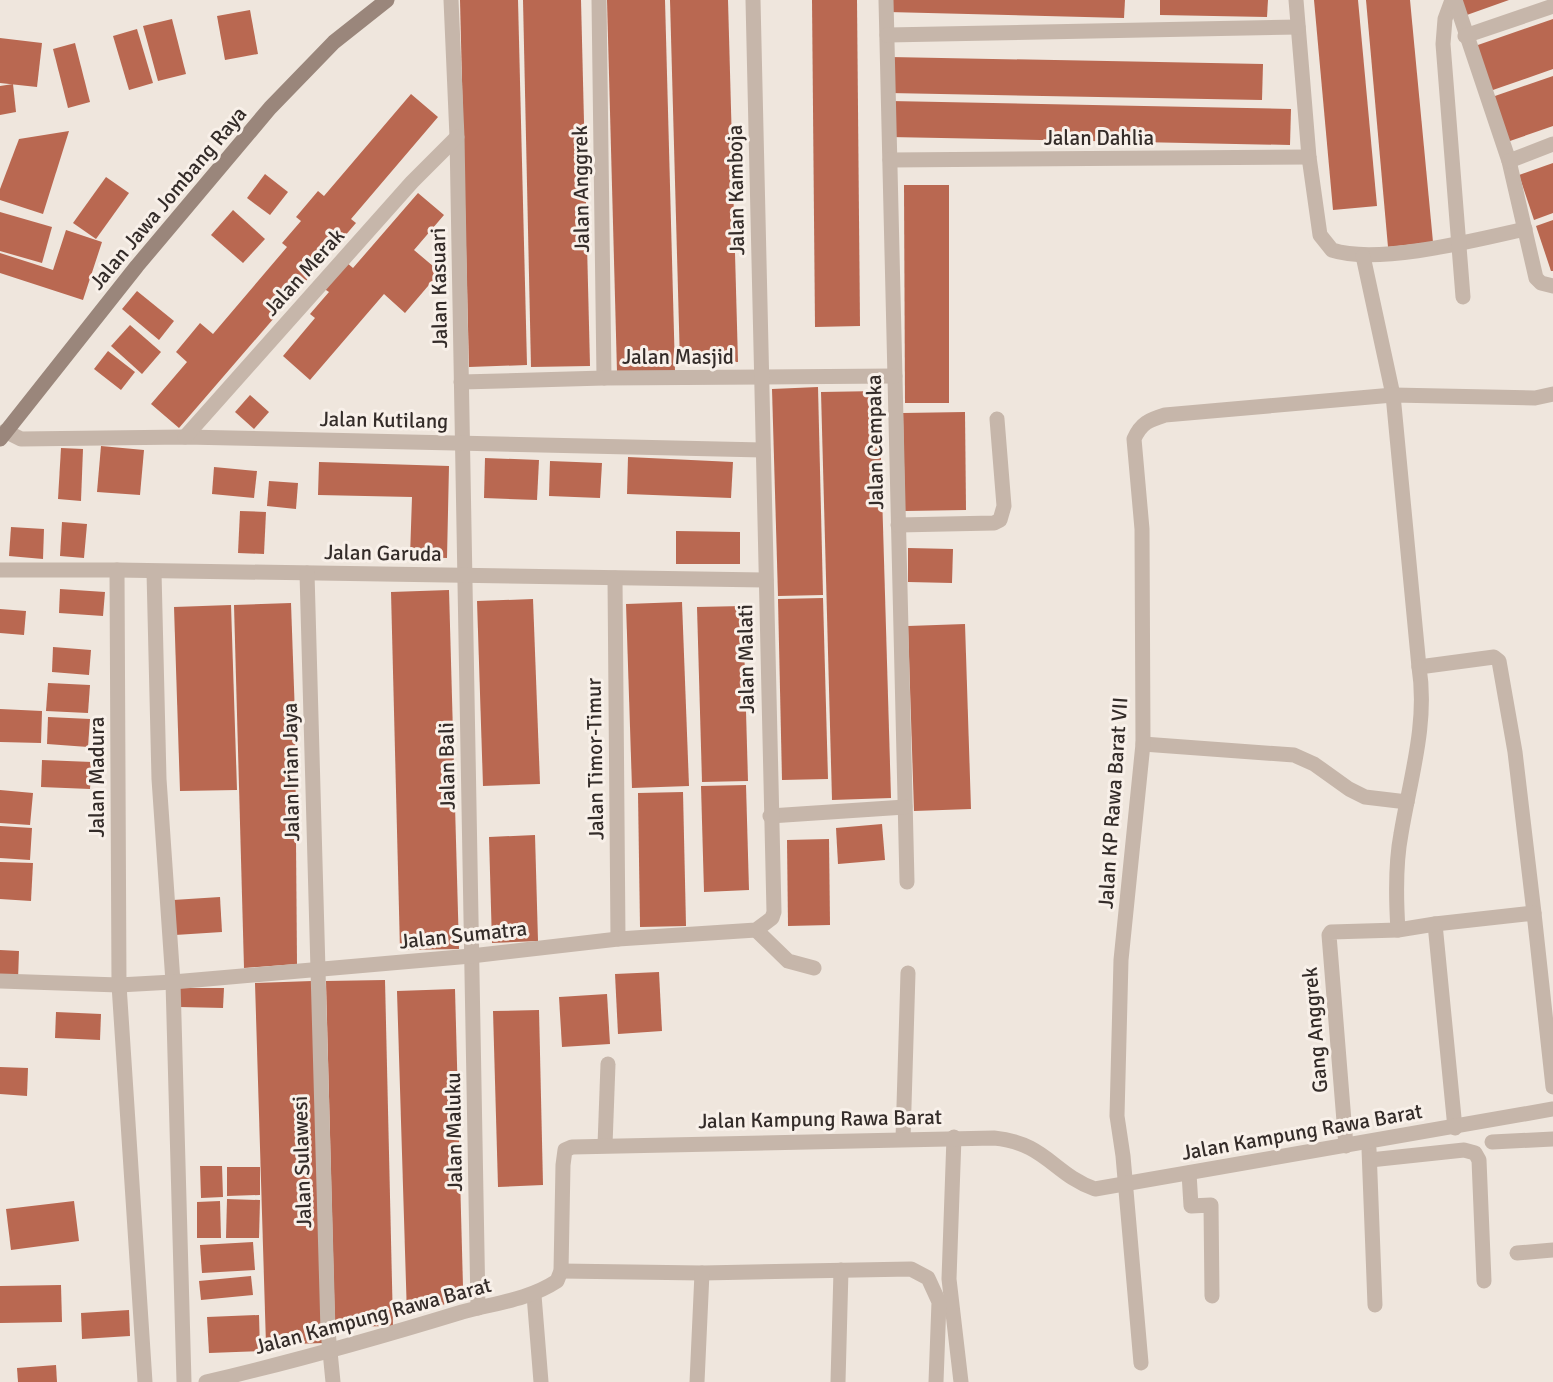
<svg xmlns="http://www.w3.org/2000/svg" width="1553" height="1382" viewBox="0 0 1553 1382" font-family="Signika,sans-serif">
<style>
.building{fill:#b96851}
.lines{fill:none;stroke-linecap:round;stroke-linejoin:round}
.street{stroke:#c6b6aa;stroke-width:15}
.secondary{stroke:#9a867b;stroke-width:15}
.labels{text-anchor:middle;dominant-baseline:central;stroke-width:6;stroke-linejoin:round;paint-order:stroke}
.street-label{font-size:21px;fill:#342c29;stroke:#f8f0e9}
</style>
<rect width="100%" height="100%" fill="#efe6dd"/>
<!-- building -->
<g class="building">
<path d="M460,0H518L527,365L469,367Z"/>
<path d="M523,0H581L590,366L531,367Z"/>
<path d="M607,0H665L675,371L617,372Z"/>
<path d="M670,0H728L738,362L680,363Z"/>
<path d="M812,0H857L860,326L815,327Z"/>
<path d="M889,0H1125L1124,18L888,12Z"/>
<path d="M1160,0H1268L1267,17L1160,15Z"/>
<path d="M1314,0H1358L1377,206L1333,210Z"/>
<path d="M1366,0H1410L1433,242L1388,247Z"/>
<path d="M1459,0H1509L1464,16Z"/>
<path d="M250,10L258,54L225,60L217,16Z"/>
<path d="M172,19L186,74L158,81L143,26Z"/>
<path d="M1553,19V69L1490,91L1475,46Z"/>
<path d="M137,29L153,83L129,90L113,36Z"/>
<path d="M0,38L42,43L37,87L0,83Z"/>
<path d="M75,43L90,102L68,108L53,49Z"/>
<path d="M890,57L1263,64L1262,100L889,93Z"/>
<path d="M1553,76V126L1507,142L1492,97Z"/>
<path d="M13,84L16,112L0,115V86Z"/>
<path d="M411,94L438,117L351,219L356,223L179,428L151,404L187,362L176,352L200,323L213,334L287,247L282,243L301,221L296,217L318,191L324,196Z"/>
<path d="M890,101L1291,109L1290,145L890,137Z"/>
<path d="M69,131L43,214L0,200V189L19,139Z"/>
<path d="M1553,163V213L1534,220L1519,175Z"/>
<path d="M265,174L288,192L270,215L247,198Z"/>
<path d="M106,177L129,193L96,239L73,223Z"/>
<path d="M904,185H949V403H905Z"/>
<path d="M418,193L444,215L414,250L440,272L405,313L384,294L310,380L283,356L315,318L310,314L329,292L323,288L346,262L353,268Z"/>
<path d="M233,210L265,239L243,263L211,235Z"/>
<path d="M0,212L52,227L42,263L0,251Z"/>
<path d="M1553,220V271H1551L1536,226Z"/>
<path d="M66,230L102,242L83,300L0,273V253L53,270Z"/>
<path d="M137,291L174,321L159,340L122,309Z"/>
<path d="M130,325L161,352L142,374L111,346Z"/>
<path d="M108,351L135,372L121,390L94,369Z"/>
<path d="M818,387L823,595L778,596L772,389Z"/>
<path d="M879,391L891,798L832,800L821,392Z"/>
<path d="M250,395L269,412L254,429L235,412Z"/>
<path d="M965,412L966,510L905,511L903,413Z"/>
<path d="M101,446L144,450L140,495L97,492Z"/>
<path d="M61,448L83,449L81,501L58,499Z"/>
<path d="M628,457L733,462L731,498L627,494Z"/>
<path d="M485,458L539,460L537,500L484,498Z"/>
<path d="M550,461L602,463L600,498L549,496Z"/>
<path d="M319,462L449,466L447,558L410,557L412,497L318,495Z"/>
<path d="M214,467L257,471L254,498L212,494Z"/>
<path d="M269,481L298,483L296,509L267,506Z"/>
<path d="M240,511L266,512L264,554L238,553Z"/>
<path d="M62,522L87,524L84,558L60,556Z"/>
<path d="M11,527L44,529L43,559L9,556Z"/>
<path d="M676,531L740,532V564H676Z"/>
<path d="M908,548L953,549L952,583L908,582Z"/>
<path d="M60,589L105,592L103,616L59,613Z"/>
<path d="M449,590L459,949L400,950L391,592Z"/>
<path d="M823,598L828,779L782,780L778,599Z"/>
<path d="M533,599L540,784L483,786L477,601Z"/>
<path d="M682,602L689,786L632,788L626,604Z"/>
<path d="M291,603L295,716L297,964L244,968L234,605Z"/>
<path d="M231,605L237,790L180,791L174,607Z"/>
<path d="M743,606L748,781L702,782L697,607Z"/>
<path d="M0,609L26,611L24,635L0,633Z"/>
<path d="M965,624L971,809L914,811L908,626Z"/>
<path d="M53,647L91,650L89,675L52,672Z"/>
<path d="M48,683L90,685L88,713L46,711Z"/>
<path d="M0,709L42,711L41,743L0,742Z"/>
<path d="M48,717L90,719L88,747L47,744Z"/>
<path d="M42,760L92,762L90,789L41,787Z"/>
<path d="M746,785L749,890L704,892L701,786Z"/>
<path d="M0,790L33,793L30,825L0,823Z"/>
<path d="M683,792L686,926L640,927L638,793Z"/>
<path d="M882,824L885,860L838,864L836,828Z"/>
<path d="M0,826L32,828L30,860L0,858Z"/>
<path d="M535,835L538,941L492,943L489,837Z"/>
<path d="M829,839L830,925L788,926L787,840Z"/>
<path d="M0,862L33,863L31,901L0,899Z"/>
<path d="M220,897L222,932L175,935L173,900Z"/>
<path d="M0,950L19,951L18,980L0,979Z"/>
<path d="M659,972L662,1031L618,1034L615,974Z"/>
<path d="M385,980L393,1326L335,1327L326,981Z"/>
<path d="M312,981L323,1343L266,1345L255,983Z"/>
<path d="M180,988H224L223,1008L180,1007Z"/>
<path d="M455,989L463,1287L455,1301L407,1316L397,991Z"/>
<path d="M607,994L610,1044L562,1047L559,997Z"/>
<path d="M539,1010L543,1185L498,1187L493,1011Z"/>
<path d="M56,1012L101,1014L100,1040L55,1038Z"/>
<path d="M0,1067L28,1068L27,1096L0,1094Z"/>
<path d="M200,1166H222L223,1197L201,1198Z"/>
<path d="M227,1167H260V1195L227,1196Z"/>
<path d="M227,1199L260,1200L259,1238H226Z"/>
<path d="M74,1201L79,1241L11,1250L6,1209Z"/>
<path d="M220,1201L221,1238H197V1202Z"/>
<path d="M253,1242L255,1270L202,1273L200,1245Z"/>
<path d="M251,1276L253,1295L201,1300L199,1281Z"/>
<path d="M61,1285L62,1322L0,1323V1286Z"/>
<path d="M129,1310L130,1336L82,1339L81,1313Z"/>
<path d="M259,1315L260,1351L209,1353L207,1317Z"/>
<path d="M56,1365L57,1382H18L17,1368Z"/>
</g>
<g class="lines">
<!-- street -->
<g class="street">
<path d="M451,0L457,137L478,1308"/>
<path d="M599,0L604,378"/>
<path d="M886,0L907,882"/>
<path d="M1296,0L1309,157L1320,235L1332,250C1378,265 1476,240 1525,229"/>
<path d="M1452,0L1445,19L1443,44L1463,297"/>
<path d="M1455,0L1509,161L1536,278L1541,283L1553,286"/>
<path d="M887,35L1298,27"/>
<path d="M1465,36L1553,6"/>
<path d="M890,160L1309,157"/>
<path d="M1509,161L1553,144"/>
<path d="M1363,256L1393,395L1419,667L1494,657L1499,661L1515,752L1534,913"/>
<path d="M461,382L604,378L895,376"/>
<path d="M5,431L21,439L185,437L763,450"/>
<path d="M185,437L412,182L457,137"/>
<path d="M898,525L994,523L1000,520L1004,506L997,419"/>
<path d="M0,570H117L766,580"/>
<path d="M117,570L119,985L145,1382"/>
<path d="M154,572L159,779L173,982L184,1382"/>
<path d="M307,573L328,1331L333,1382"/>
<path d="M615,578L618,939"/>
<path d="M1143,744L1294,755L1314,764L1349,789L1365,797L1407,802"/>
<path d="M770,816L905,807"/>
<path d="M756,930L788,961L814,968"/>
<path d="M1398,930C1396,899 1395,865 1401,834C1410,779 1428,723 1419,667"/>
<path d="M0,981L119,985L173,982L471,956L618,939L756,930L772,918L774,912L753,0"/>
<path d="M1455,1128L1435,924L1534,913L1553,1087"/>
<path d="M954,1137L949,1279L961,1382"/>
<path d="M903,1139L908,973"/>
<path d="M1492,1142L1553,1139"/>
<path d="M605,1145L608,1064"/>
<path d="M1346,1146L1329,935L1331,932L1398,930L1435,924"/>
<path d="M1369,1149L1375,1305"/>
<path d="M1370,1160L1464,1150L1475,1153L1479,1160L1484,1281"/>
<path d="M1189,1173L1191,1206L1211,1205L1212,1296"/>
<path d="M1517,1253L1553,1250"/>
<path d="M561,1271L702,1273L911,1269L928,1278L939,1302L936,1382"/>
<path d="M534,1295L541,1382"/>
<path d="M1141,1363L1123,1156L1117,1116L1121,960L1143,744L1142,529L1134,439C1141,423 1149,420 1165,415L1393,395L1535,398L1553,394"/>
<path d="M206,1382C292,1362 377,1338 462,1312C495,1303 528,1300 557,1281L561,1271L563,1165L565,1150L572,1147L994,1138C1046,1143 1053,1174 1095,1189L1553,1109"/>
<path d="M697,1382L702,1273"/>
<path d="M838,1382L841,1270"/>
</g>
<!-- secondary -->
<path class="secondary" d="M0,439L137,266L270,108L334,42L387,0"/>
</g>
<g class="labels">
<!-- street labels -->
<g class="street-label">
<text x="1099" y="138">Jalan Dahlia</text>
<text transform="translate(581 189) rotate(-91)">Jalan Anggrek</text>
<text transform="translate(736 190) rotate(-91)">Jalan Kamboja</text>
<text transform="translate(168 198) rotate(-50)">Jalan Jawa Jombang Raya</text>
<text transform="translate(304 272) rotate(-48)">Jalan Merak</text>
<text transform="translate(439 288) rotate(-91)">Jalan Kasuari</text>
<text x="678" y="357">Jalan Masjid</text>
<text transform="translate(384 420) rotate(1)">Jalan Kutilang</text>
<text transform="translate(875 442) rotate(-91)">Jalan Cempaka</text>
<text transform="translate(383 553) rotate(1)">Jalan Garuda</text>
<text transform="translate(746 659) rotate(-91)">Jalan Malati</text>
<text transform="translate(595 759) rotate(-91)">Jalan Timor-Timur</text>
<text transform="translate(447 766) rotate(-91)">Jalan Bali</text>
<text transform="translate(291 772) rotate(-91)">Jalan Irian Jaya</text>
<text transform="translate(97 777) rotate(-90)">Jalan Madura</text>
<text transform="translate(1113 803) rotate(-86)">Jalan KP Rawa Barat VII</text>
<text transform="translate(463 935) rotate(-6)">Jalan Sumatra</text>
<text transform="translate(1315 1030) rotate(-95)">Gang Anggrek</text>
<text transform="translate(820 1119) rotate(-1)">Jalan Kampung Rawa Barat</text>
<text transform="translate(454 1132) rotate(-91)">Jalan Maluku</text>
<text transform="translate(1302 1132) rotate(-10)">Jalan Kampung Rawa Barat</text>
<text transform="translate(302 1162) rotate(-92)">Jalan Sulawesi</text>
<text transform="translate(373 1316) rotate(-15)">Jalan Kampung Rawa Barat</text>
</g>
</g>
</svg>
